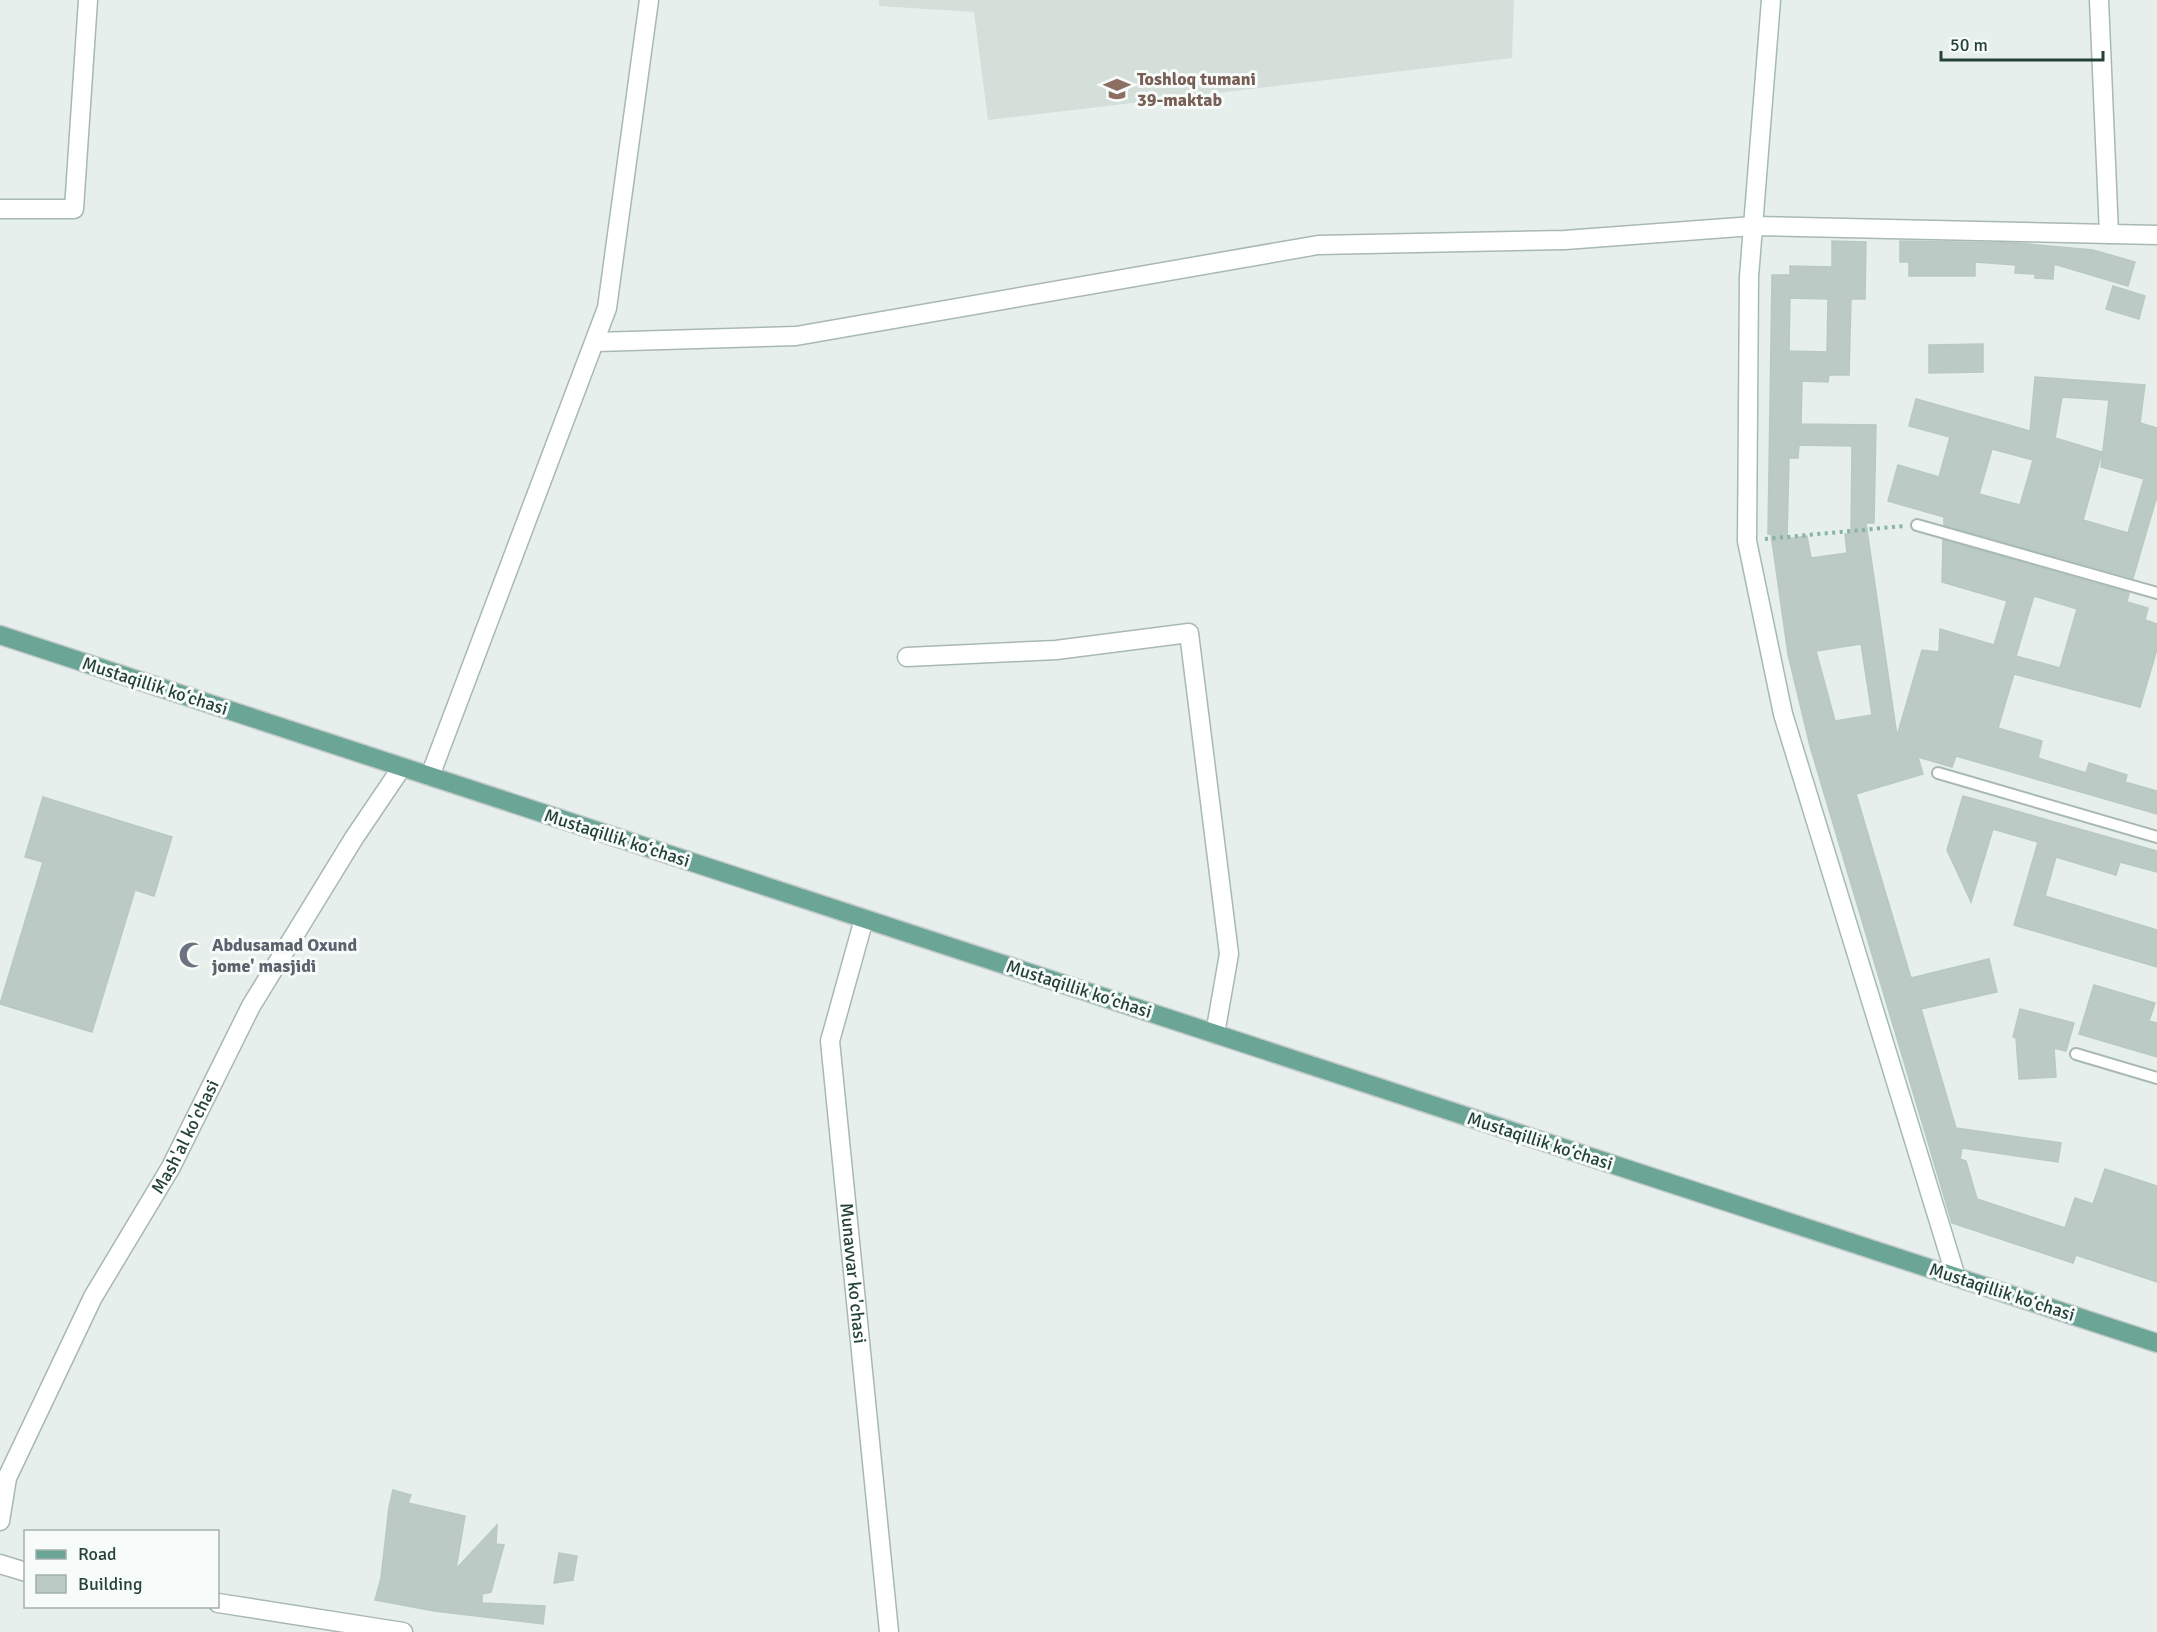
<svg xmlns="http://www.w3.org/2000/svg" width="2157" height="1632" viewBox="0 0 2157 1632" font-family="Signika,sans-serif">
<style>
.built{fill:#d4dfda}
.building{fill:#bbcac4;stroke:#b8c9c2;stroke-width:1.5;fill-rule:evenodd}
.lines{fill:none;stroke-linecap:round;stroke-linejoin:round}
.lane-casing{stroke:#a8b8b2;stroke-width:14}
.street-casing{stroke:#a8b8b2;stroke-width:21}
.secondary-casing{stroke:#a4bbb3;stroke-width:21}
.primary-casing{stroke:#c2cac8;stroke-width:21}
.path{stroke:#86b3a5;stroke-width:4;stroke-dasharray:3 4.5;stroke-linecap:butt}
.lane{stroke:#fff;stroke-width:10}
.street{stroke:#fff;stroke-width:18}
.secondary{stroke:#fff;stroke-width:18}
.primary{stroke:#6aa596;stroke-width:18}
.labels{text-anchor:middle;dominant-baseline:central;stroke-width:6;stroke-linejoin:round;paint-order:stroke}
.education-label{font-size:18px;font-weight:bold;fill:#785e54;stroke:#f7fbf9;text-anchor:start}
.street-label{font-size:18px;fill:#24423a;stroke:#f7fbf9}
.worship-label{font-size:18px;font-weight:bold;fill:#5b616d;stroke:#f7fbf9;text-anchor:start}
</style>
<rect width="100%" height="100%" fill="#e6efeb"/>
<!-- built -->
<path class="built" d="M879,0H1514L1512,58L988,120L974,12L879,6Z"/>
<!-- building -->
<g class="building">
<path d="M1832,241L1866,242L1865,299H1851L1849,375H1829L1828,382L1802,381L1801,424L1876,425L1874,523H1866L1897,736L1922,650L1939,652L1940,629L1994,645L2007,601L1942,582L1943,540L2129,593L2127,602L2148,608L2145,620L2157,624V649L2140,707L2014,674L1998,728L2042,741L2038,758L2086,773L2089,763L2127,775L2125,782L2157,791V814L1956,756L1952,767L1918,757L1923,774L1856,794L1911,978L1989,959L1997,992L1921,1009L1956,1128L2061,1143L2058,1162L1962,1148L1960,1159L1966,1161L1977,1199L2065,1228L2075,1198L2093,1204L2105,1169L2157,1186V1282L2076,1255L2073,1263L1952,1223L1810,746L1788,654L1771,534H1768L1772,275H1790V266L1832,267ZM1790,298L1828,299L1827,352L1789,351ZM1799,445L1852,446L1851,533L1845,534L1847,553L1811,558L1807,536L1787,539L1789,458H1798ZM2034,596L2077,609L2060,668L2016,656ZM1861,644L1872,715L1835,721L1816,651Z"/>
<path d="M1900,241L2017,243L2093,250L2135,262L2128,286L2054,264L2053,279L2035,278V274L2015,273L2016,265L1975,262V276H1909V262H1900Z"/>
<path d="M2113,286L2145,296L2139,319L2106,309Z"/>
<path d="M1983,344V372L1929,373V345Z"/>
<path d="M2035,377L2145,385L2140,423L2157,428V496L2133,578L1944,525V517L1888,501L1898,465L1939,477L1950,437L1909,426L1916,399L2030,431ZM2062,397L2109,400L2101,467L2144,479L2128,533L2083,520L2102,452L2055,438ZM1992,449L2033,460L2020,505L1979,494Z"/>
<path d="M1963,796L2157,851V872L2120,862L2116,875L2056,857L2045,896L2157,930V967L2014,925L2038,842L1993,829L1971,902L1947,850Z"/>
<path d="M43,797L172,837L154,896L135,890L92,1032L0,1004L43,862L25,857Z"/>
<path d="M2094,985L2155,1003L2149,1021L2157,1023V1057L2079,1034Z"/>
<path d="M2020,1009L2074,1023L2066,1051L2054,1048L2056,1077L2019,1079L2016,1038L2013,1037Z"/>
<path d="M393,1490L411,1495L408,1503L465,1516L456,1569L497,1525L496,1544L504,1545L491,1592L482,1594V1603L545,1606L543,1624L434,1611L375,1600L381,1578L389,1507Z"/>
<path d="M559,1553L577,1556L573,1580L554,1583Z"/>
</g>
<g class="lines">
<!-- lane casing -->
<g class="lane-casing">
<g id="lane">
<path d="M1917,525L2157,593"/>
<path d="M1938,773L2157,837"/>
<path d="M2076,1054L2157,1078"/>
</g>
</g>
<!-- street casing -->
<g class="street-casing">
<g id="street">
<path d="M2099,0L2109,234"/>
<path d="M0,209H74L88,0"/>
<path d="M596,342L796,336L1318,245L1565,240L1753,226L2157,235"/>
<path d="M907,657L1056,650L1189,633L1229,954L1215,1034"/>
<path d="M430,776L607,308L649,0"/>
<path id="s1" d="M864,919L830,1041L889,1632"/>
<path id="s2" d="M0,1521L7,1478L93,1297L171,1167L251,1006L354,838L402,767"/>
<path d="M0,1564L26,1572"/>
<path d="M218,1603L403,1632"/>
</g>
</g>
<!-- secondary casing -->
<g class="secondary-casing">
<path id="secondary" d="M1771,0L1749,277L1747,541L1783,714L1956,1277"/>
</g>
<!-- primary casing -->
<g class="primary-casing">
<path id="primary" d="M0,635L2157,1343"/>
</g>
<!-- path -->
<path class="path" d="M1765,539L1904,526"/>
<!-- lane -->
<use href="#lane" class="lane"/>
<!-- street -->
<use href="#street" class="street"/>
<!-- secondary -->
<use href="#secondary" class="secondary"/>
<!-- primary -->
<use href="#primary" class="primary"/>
</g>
<!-- icons -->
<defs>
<g id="school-bare" transform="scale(2.07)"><path d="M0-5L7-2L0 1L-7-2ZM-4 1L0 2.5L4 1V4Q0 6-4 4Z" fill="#8d6e63" stroke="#f7fbf9" stroke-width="2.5" paint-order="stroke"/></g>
<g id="mosque-bare" transform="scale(2.07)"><path d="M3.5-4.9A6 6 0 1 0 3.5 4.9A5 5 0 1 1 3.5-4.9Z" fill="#6b7280" stroke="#f7fbf9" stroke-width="2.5" paint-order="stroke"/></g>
</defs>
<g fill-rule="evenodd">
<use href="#school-bare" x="1117" y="89"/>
<use href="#mosque-bare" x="192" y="955"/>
</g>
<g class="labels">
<!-- education labels -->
<g class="education-label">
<text x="1137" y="79">Toshloq tumani<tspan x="1137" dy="21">39-maktab</tspan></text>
</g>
<!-- street labels -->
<g class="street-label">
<text transform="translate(155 686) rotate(18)">Mustaqillik koʻchasi</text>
<text transform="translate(617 838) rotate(18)">Mustaqillik koʻchasi</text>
<text transform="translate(1079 989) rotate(18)">Mustaqillik koʻchasi</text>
<text stroke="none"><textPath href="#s2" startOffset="429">Mash'al ko'chasi</textPath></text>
<text transform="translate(1540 1141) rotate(18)">Mustaqillik koʻchasi</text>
<text stroke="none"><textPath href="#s1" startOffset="360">Munavvar ko'chasi</textPath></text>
<text transform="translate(2002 1292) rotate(18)">Mustaqillik koʻchasi</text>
</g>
<!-- worship labels -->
<g class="worship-label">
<text x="212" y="945">Abdusamad Oxund<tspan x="212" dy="21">jome' masjidi</tspan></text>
</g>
</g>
<!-- legend -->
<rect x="24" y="1530" width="195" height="78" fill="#f7fbf9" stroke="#a3b1ad" stroke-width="1.5"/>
<rect x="36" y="1550" width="30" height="9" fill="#6aa596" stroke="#a3b1ad" stroke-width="1.5"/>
<text x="78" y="1560" font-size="18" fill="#24423a">Road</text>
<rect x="36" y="1575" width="30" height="18" fill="#bbcac4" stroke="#a3b1ad" stroke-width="1.5"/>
<text x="78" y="1590" font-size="18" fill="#24423a">Building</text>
<!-- scale -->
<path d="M1941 51v9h162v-9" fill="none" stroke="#24423a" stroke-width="3"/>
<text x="1950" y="51" font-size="18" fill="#24423a" stroke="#f7fbf9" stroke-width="4.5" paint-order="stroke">50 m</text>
</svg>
